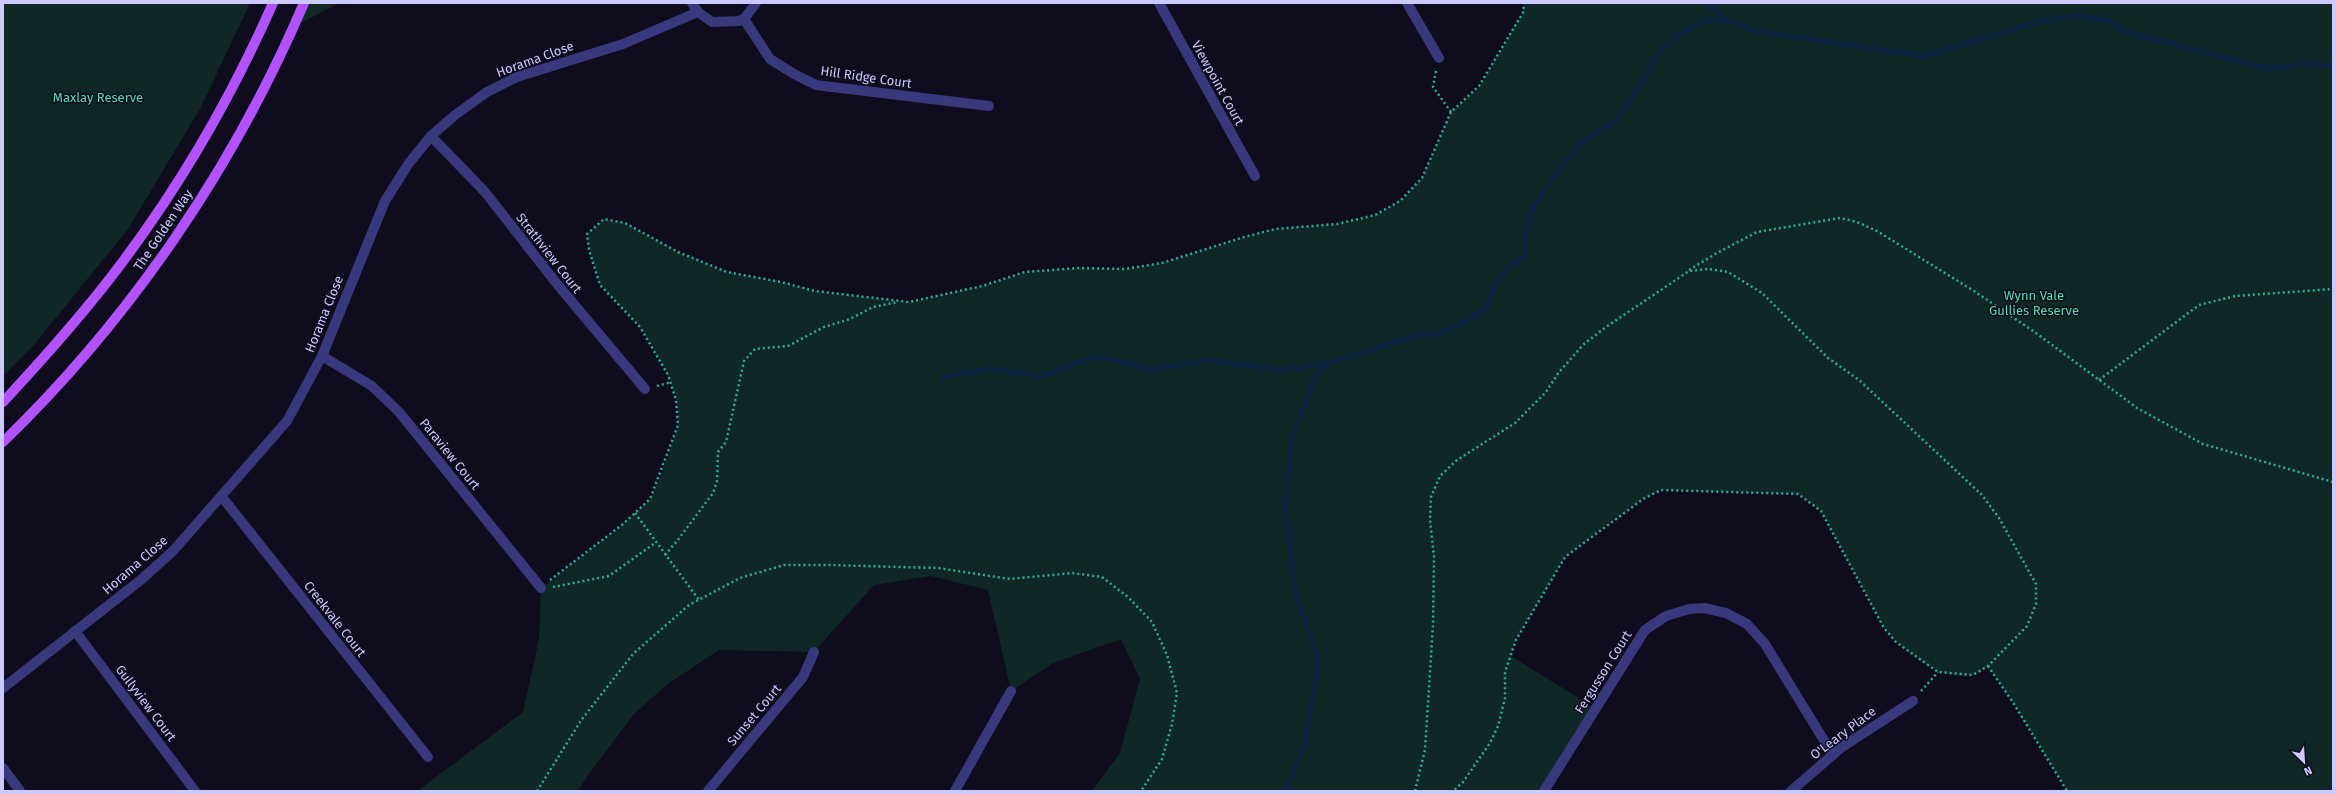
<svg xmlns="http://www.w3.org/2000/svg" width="2336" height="794" viewBox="0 0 2336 794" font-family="'Fira Sans',sans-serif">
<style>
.green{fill:#0f2725}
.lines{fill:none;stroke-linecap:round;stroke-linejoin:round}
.stream{stroke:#0c2341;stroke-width:5}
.path{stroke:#2eae9e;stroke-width:2.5;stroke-dasharray:2 3;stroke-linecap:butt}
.minor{stroke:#37397c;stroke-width:10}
.major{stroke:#b251fe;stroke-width:10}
.labels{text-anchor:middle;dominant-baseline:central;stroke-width:3;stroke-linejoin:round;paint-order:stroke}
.street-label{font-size:13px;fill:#ccc9ff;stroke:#0e0c1d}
.park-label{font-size:13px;fill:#56ddb3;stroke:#0e0c1d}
</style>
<rect width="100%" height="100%" fill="#0e0c1d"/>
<!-- green -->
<g class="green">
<path d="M3,3H250L201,107L128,229L33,346L3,376Z"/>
<path d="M304,3H339L294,27Z"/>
<path d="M1523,3H2333V791H2067L2014,704L1988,667C1983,669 1977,674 1972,675C1937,681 1905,652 1884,628L1821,511L1798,494L1661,490L1643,499L1565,557L1516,640L1511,656L1595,708L1544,791H1092L1120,753L1140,679L1121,639L1053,663L1011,691L988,590L931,576L874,585L814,652L719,650L668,684L635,713L588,775L578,791H417L523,712L539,639L541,588L623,524L650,499L662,473L678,425L676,400L668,375L640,327L600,285L589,250L587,234L604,219L625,223L678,252L727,272L781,282L815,291L909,302L982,286L1025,272L1078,268L1125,269L1162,263L1244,237L1275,229L1337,224L1375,215L1400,201L1422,178L1451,112L1480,86L1523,11Z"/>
</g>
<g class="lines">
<!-- stream -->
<g class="stream">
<path d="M1705,3L1726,19"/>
<path d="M942,377L990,369L1041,376L1091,358L1112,359L1151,370L1208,360L1281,370L1329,363L1414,336L1438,334L1464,323L1485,310L1498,279L1507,269L1524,256L1529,213L1552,178L1584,140L1616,120L1644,79L1658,53L1675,37L1702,21L1727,20L1757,31L1923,56L2045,20L2078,16L2109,21L2126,32L2270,69L2305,64L2333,66"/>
<path d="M1285,791L1304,747L1319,661L1295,592L1286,509L1288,475L1292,440L1316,374L1328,364"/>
</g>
<!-- path -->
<g class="path">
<path d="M1436,71L1433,87L1451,112"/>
<path d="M1689,270L1717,253L1757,232L1840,218L1857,222L1877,231L1974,291L2036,333L2137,408L2203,444L2333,482"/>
<path d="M2099,380L2199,305L2235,296L2333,289"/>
<path d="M657,386L671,382"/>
<path d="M635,513L699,600"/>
<path d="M665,555L677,541L713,493L717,481L718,452L726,442L744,361L755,349L788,346L824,327L850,319L873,307L898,302"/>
<path d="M550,580L623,524L650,499L678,425L676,400L668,375L640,327L600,285L589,250L587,234L604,219L625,223L678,252L727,272L781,282L815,291L909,302L982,286L1025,272L1078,268L1125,269L1162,263L1244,237L1275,229L1337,224L1375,215L1400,201L1422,178L1451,112L1479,86L1524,11L1523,3"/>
<path d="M553,587L609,576L655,543"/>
<path d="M1988,666L2014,704L2067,791"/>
<path d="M1921,691L1938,672"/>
<path d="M537,791L582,719L633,654L689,605L740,578L784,565H829L938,568L1010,579L1072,573L1102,577L1128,597L1152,622L1167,655L1177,693L1172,724L1162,759L1141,791"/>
<path d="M1415,791L1425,750L1433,625L1434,557L1430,520L1431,497L1440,476L1457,460L1515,423L1546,392L1559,372L1584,344L1606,327L1689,271L1708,269L1728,272L1762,293L1828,358L1859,380L1982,495L1999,518L2036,584V604L2027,626L1988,666L1973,675L1938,672L1896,642L1884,628L1821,511L1798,494L1661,490L1643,499L1565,557L1516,640L1505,672V698L1498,726L1490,743L1463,782L1453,791"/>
</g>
<!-- minor -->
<g class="minor">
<path d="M692,3L698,12L712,22L739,21L744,19L756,3"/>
<path d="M1159,3L1255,176"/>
<path d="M1407,3L1439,58"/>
<path d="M744,19L770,59L794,74L816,85L989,106"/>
<path d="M431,136L485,192L557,284L645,389"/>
<path d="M322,356L372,386L399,412L541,588"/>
<path d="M222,497L428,757"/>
<path d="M75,631L195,791"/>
<path d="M3,688L142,579L173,551L287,421L322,356L385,201L409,163L431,136L455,115L487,92L517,77L623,44L698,12"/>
<path d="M3,768L20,791"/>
<path d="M708,791L803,677L814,652"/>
<path d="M955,791L1011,691"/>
<path d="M1544,791L1645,630L1666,616L1689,609L1704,608L1726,613L1747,624L1765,644L1833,755"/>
<path d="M1791,791L1842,747L1913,701"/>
</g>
<!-- major -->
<g class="major">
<path d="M3,402C44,358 85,312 121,264C181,184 233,94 273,3"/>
<path d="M3,442C131,318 234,167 304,3"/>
</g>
</g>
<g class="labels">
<!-- street labels -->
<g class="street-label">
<text transform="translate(535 59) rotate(-20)">Horama Close</text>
<text transform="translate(866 77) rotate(8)">Hill Ridge Court</text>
<text transform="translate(1218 83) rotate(61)">Viewpoint Court</text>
<text transform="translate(163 230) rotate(-56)">The Golden Way</text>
<text transform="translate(549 253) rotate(52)">Strathview Court</text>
<text transform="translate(324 314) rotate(-68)">Horama Close</text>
<text transform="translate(450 454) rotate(51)">Paraview Court</text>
<text transform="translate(135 565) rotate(-41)">Horama Close</text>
<text transform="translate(335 619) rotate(52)">Creekvale Court</text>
<text transform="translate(1603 672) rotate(-58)">Fergusson Court</text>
<text transform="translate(146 703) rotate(53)">Gullyview Court</text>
<text transform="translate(754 715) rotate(-50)">Sunset Court</text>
<text transform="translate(1843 733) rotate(-37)">O'Leary Place</text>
</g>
<!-- park labels -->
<g class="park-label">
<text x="98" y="97">Maxlay Reserve</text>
<text x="2034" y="295">Wynn Vale<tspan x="2034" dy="15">Gullies Reserve</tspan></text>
</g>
</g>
<!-- border -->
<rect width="2336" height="794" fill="none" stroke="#ccc9ff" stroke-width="8"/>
<!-- north arrow -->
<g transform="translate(2304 762) rotate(155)" stroke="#0e0c1d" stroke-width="3" paint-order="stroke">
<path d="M0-3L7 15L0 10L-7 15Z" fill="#ccc9ff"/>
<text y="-6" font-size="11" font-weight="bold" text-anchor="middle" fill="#ccc9ff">N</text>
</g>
</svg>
